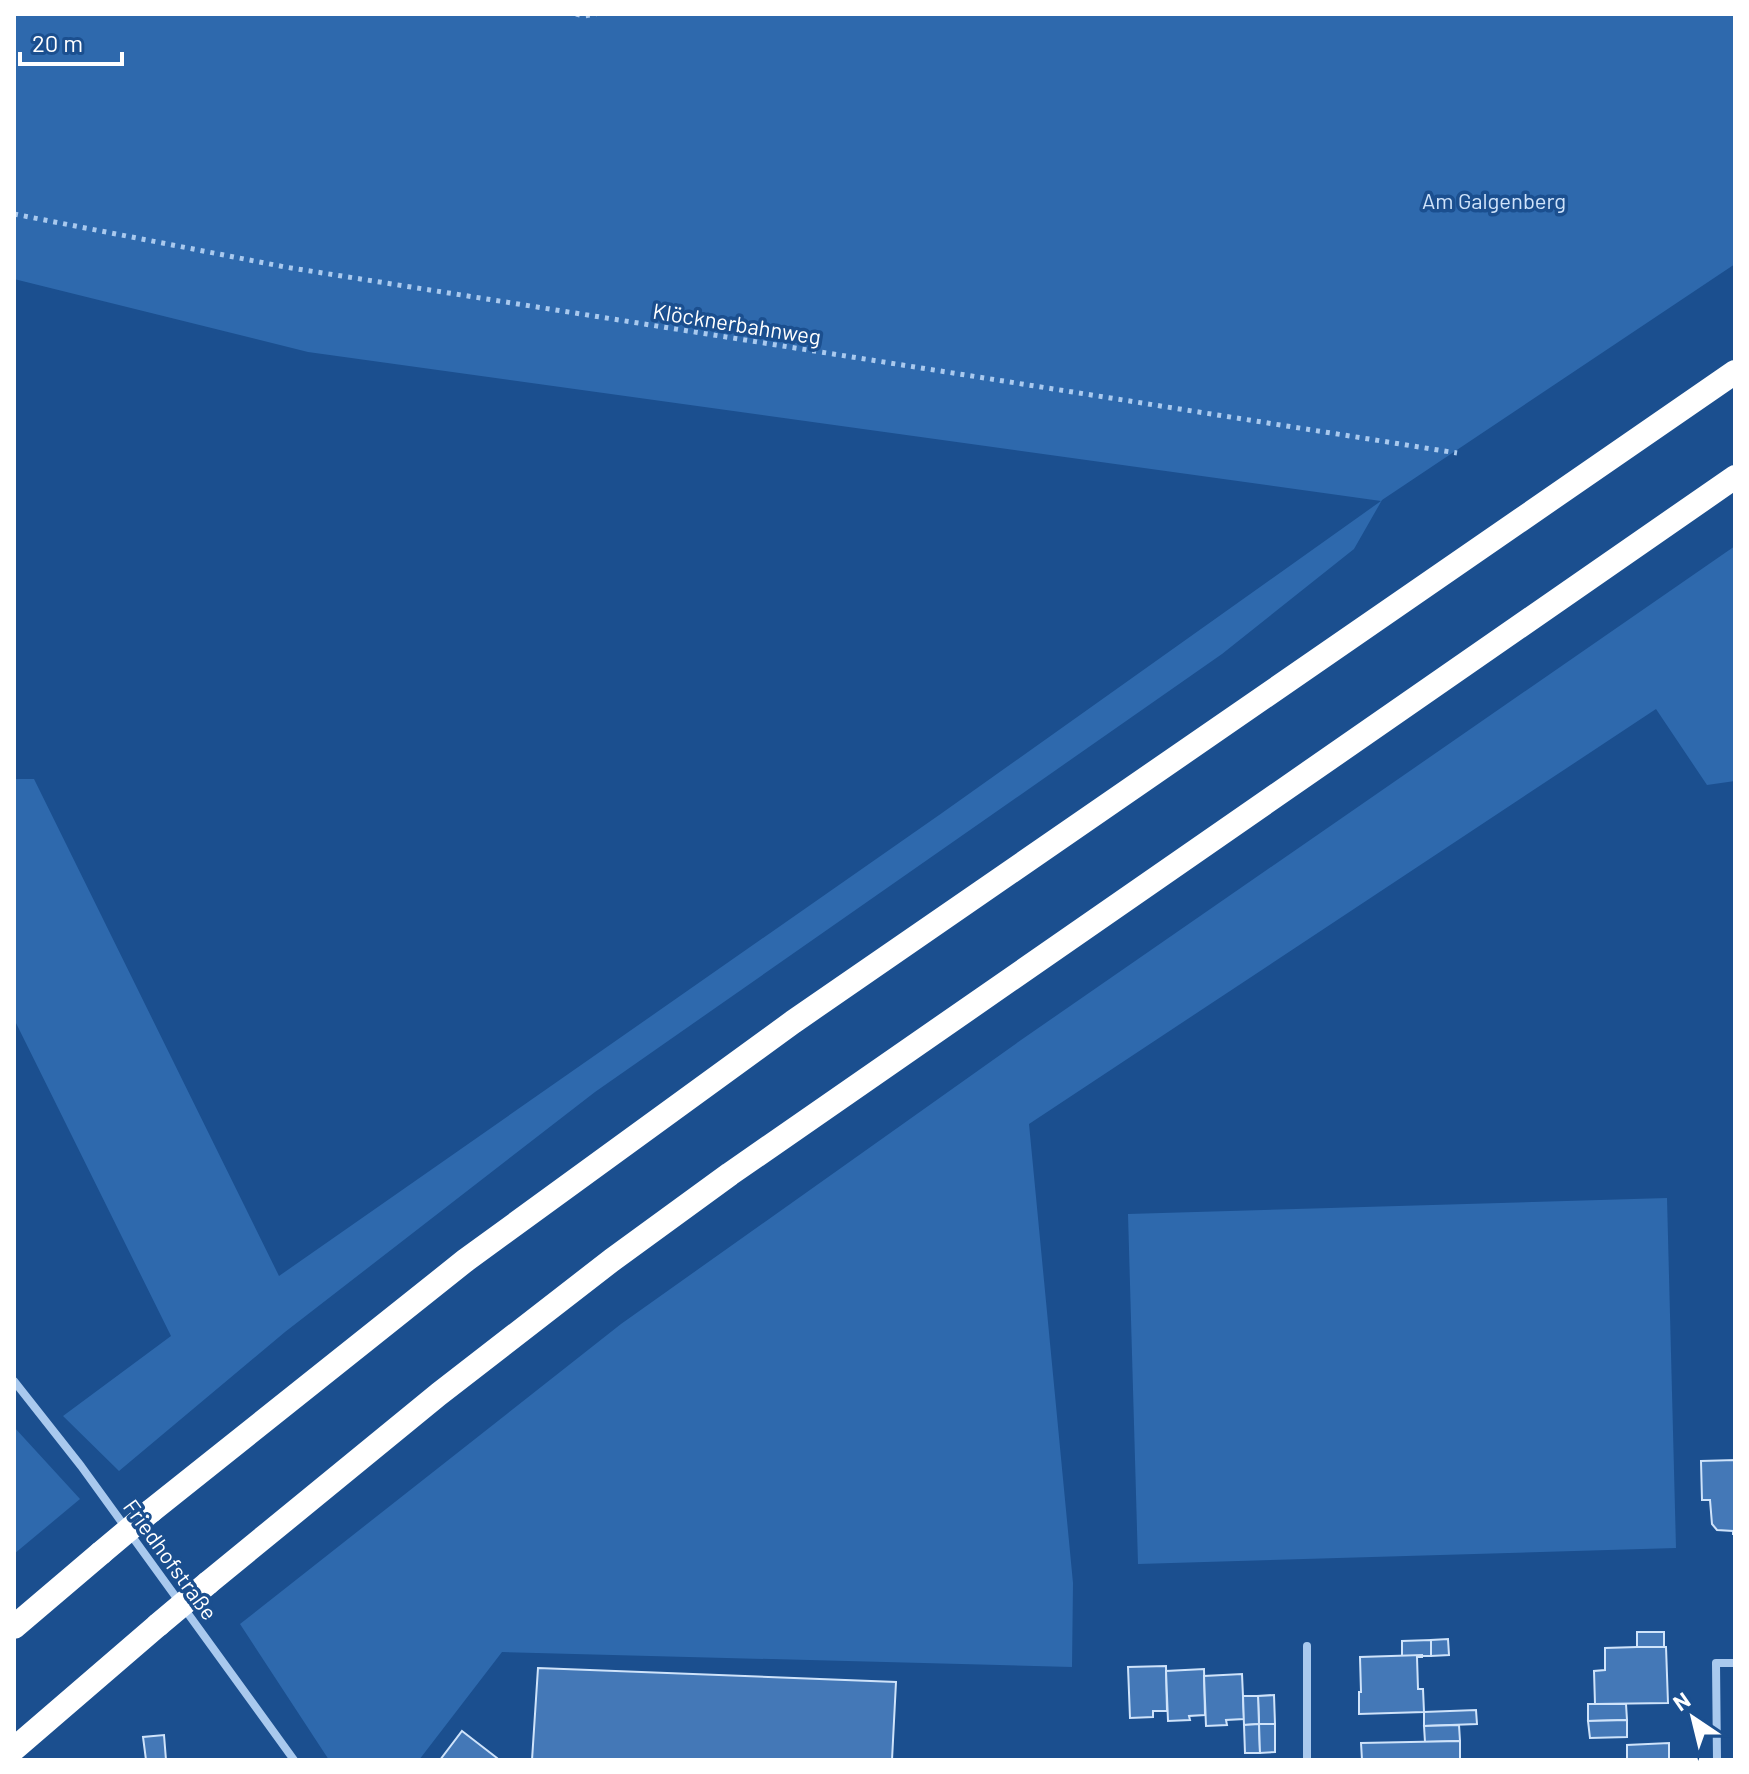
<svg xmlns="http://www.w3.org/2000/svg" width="1749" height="1774" viewBox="0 0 1749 1774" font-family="Barlow,sans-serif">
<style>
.green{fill:#2e69ad}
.building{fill:#4478b7;stroke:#cfe3fa;stroke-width:2}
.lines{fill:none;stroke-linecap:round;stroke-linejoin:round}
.path{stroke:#a9c9ee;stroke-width:5;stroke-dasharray:4 6;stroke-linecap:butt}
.street{stroke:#a9c9ee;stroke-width:8}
.highway{stroke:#fff;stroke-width:24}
.highway-bridge{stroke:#fff;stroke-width:24}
.labels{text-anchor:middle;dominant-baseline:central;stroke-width:7;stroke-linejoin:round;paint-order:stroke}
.park-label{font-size:22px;fill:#cfe3fa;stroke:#1b4f8f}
.street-label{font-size:22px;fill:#fff;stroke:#1b4f8f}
</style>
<rect width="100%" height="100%" fill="#1b4f8f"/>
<!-- green -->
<g class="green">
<path d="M14,14H1735V264L1382,500L1354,549L1222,654L595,1092L285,1332L119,1471L63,1416L171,1336L14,1019V779H34L279,1276L942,813L1381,501L308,352L14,279Z"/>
<path d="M1735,546V781L1707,785L1656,709L1029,1124L1073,1583L1072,1667L502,1652L419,1760H329L240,1624L621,1324L1021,1040Z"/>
<path d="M1667,1198L1676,1548L1138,1564L1128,1214Z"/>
<path d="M14,1427L80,1499L14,1554Z"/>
</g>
<!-- building -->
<g class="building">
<path d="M1735,1460V1534H1733V1531L1717,1530L1712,1524L1710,1500H1702L1701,1461Z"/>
<rect x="1637" y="1632" width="27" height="15"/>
<path d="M1448,1639L1449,1655L1431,1656V1640Z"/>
<path d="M1431,1640V1656H1402V1641Z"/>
<path d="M1637,1647H1666L1668,1703L1595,1704L1594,1671L1605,1670V1648Z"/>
<path d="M1422,1655V1657H1417L1418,1689H1423L1424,1712L1359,1714V1692H1361L1360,1657Z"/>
<path d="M1166,1666L1167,1711H1153V1717L1130,1718L1128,1667Z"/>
<path d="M538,1668L896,1682L892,1760H532Z"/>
<path d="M1204,1669L1205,1715L1189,1716L1190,1720L1168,1721L1166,1671Z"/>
<path d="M1242,1674L1244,1719L1226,1720L1227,1725L1206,1726L1204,1676Z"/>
<path d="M1274,1695L1275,1724H1259L1258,1696Z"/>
<path d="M1243,1696H1258L1259,1724L1244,1725Z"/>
<path d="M1588,1704H1626L1627,1720L1588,1721Z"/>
<path d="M1476,1710L1477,1724L1424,1726V1712Z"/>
<path d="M1627,1720V1737L1590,1738L1588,1721Z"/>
<path d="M1259,1724L1260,1753H1245L1244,1725Z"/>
<path d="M1259,1724H1275V1752L1260,1753Z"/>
<path d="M1459,1725L1460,1741L1425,1742L1424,1726Z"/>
<path d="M462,1731L497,1758L496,1760H440Z"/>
<path d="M164,1735L166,1760H146L143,1737Z"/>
<path d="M1460,1741V1760H1362L1361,1743Z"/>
<path d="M1669,1743V1760H1627V1745Z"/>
</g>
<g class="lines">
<!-- path -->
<g class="path">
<path d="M576,14L584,16L596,14"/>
<path d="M14,214L285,267L1457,453"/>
</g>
<!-- street -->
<g class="street">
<path d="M14,1381L81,1466L294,1760"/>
<path d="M1307,1760V1646"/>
<path d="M1717,1760L1716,1663H1735"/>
</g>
<!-- highway -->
<g class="highway">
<path d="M151,1511L466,1260L793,1022L1735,372"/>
<path d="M208,1583L439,1394L612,1260L730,1174L1735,477"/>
<path d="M14,1627L101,1553"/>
<path d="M14,1749L158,1625"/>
</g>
<!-- highway-bridge -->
<g class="highway-bridge">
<path d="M101,1553L151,1511"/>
<path d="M158,1625L208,1583"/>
</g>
</g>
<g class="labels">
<!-- park labels -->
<g class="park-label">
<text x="1494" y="200">Am Galgenberg</text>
</g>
<!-- street labels -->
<g class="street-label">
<text transform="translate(737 323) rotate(9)">Klöcknerbahnweg</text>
<text transform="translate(171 1559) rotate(54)">Friedhofstraße</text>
</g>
</g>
<!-- border -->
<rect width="1749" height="1774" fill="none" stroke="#ffffff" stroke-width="32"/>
<!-- north arrow -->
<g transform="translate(1693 1718) rotate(325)" stroke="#1b4f8f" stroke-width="6" paint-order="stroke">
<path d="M0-6L14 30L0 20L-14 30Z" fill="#ffffff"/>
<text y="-12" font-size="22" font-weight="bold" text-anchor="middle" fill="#ffffff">N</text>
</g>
<!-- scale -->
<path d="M20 52v12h102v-12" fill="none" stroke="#ffffff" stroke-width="4"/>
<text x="32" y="52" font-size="24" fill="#ffffff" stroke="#1b4f8f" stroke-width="6" paint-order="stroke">20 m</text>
</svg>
